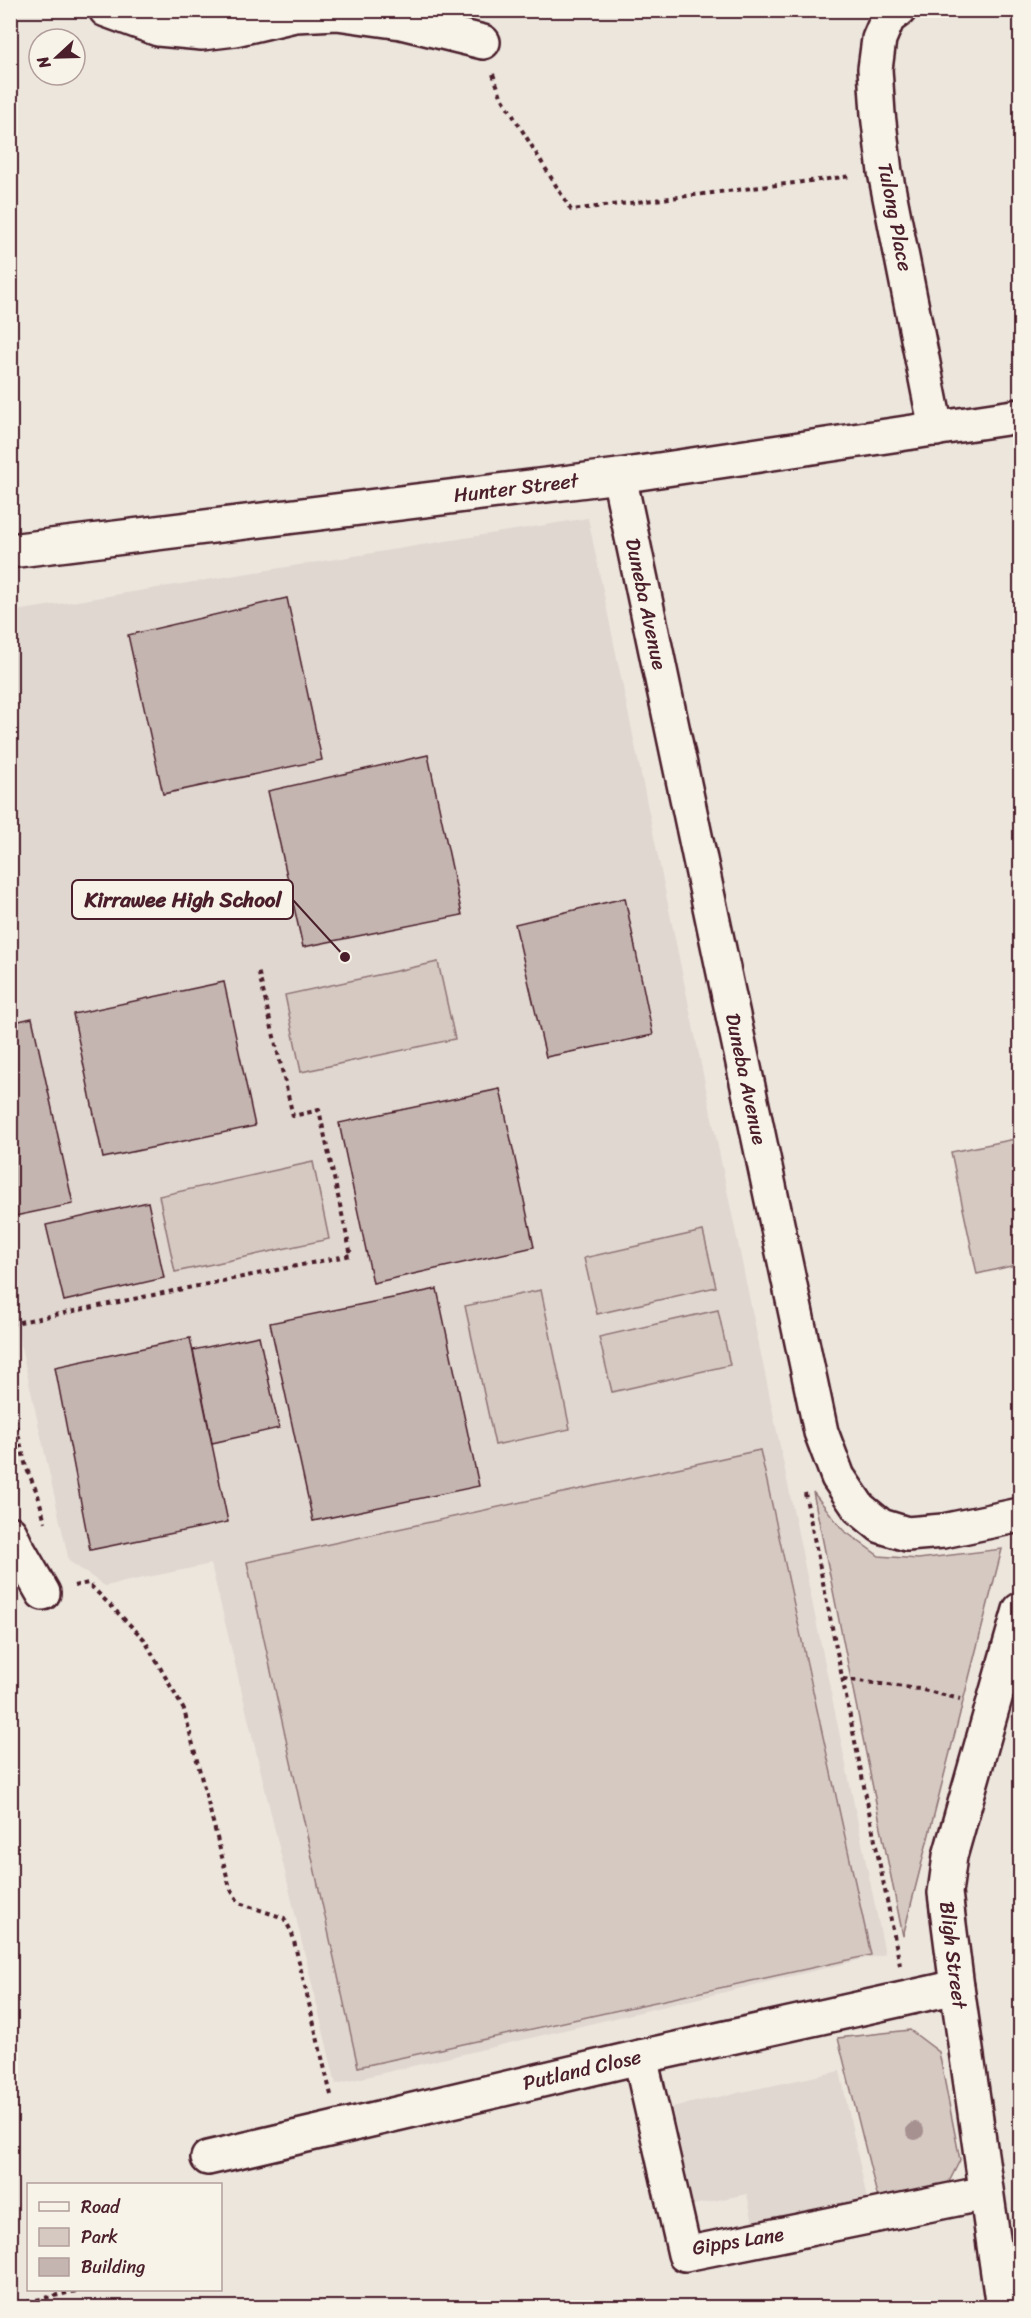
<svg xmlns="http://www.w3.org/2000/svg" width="1031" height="2318" viewBox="0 0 1031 2318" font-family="Sriracha,sans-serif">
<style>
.built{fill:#e0d7d0}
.green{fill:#d5c9c2;stroke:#907476;stroke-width:1.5}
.building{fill:#c4b5b0;stroke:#4a1f2b;stroke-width:1.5}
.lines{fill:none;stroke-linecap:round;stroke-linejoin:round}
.minor-casing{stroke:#4a1f2b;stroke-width:38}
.path{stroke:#4a1f2b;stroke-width:4;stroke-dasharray:4.5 4.5;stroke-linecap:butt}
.minor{stroke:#f7f3e8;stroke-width:33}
.tree{fill:#a69090}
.labels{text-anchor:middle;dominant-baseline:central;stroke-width:4.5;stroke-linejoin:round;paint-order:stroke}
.street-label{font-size:20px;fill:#4a1f2b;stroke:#f7f3e8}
.leader{fill:none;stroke:#4a1f2b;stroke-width:2}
.callout-dot{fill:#4a1f2b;stroke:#f7f3e8;stroke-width:2}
.callout{fill:#f7f3e8;stroke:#4a1f2b;stroke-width:2}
.callout-label{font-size:21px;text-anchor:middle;font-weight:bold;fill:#4a1f2b}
</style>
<rect width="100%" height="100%" fill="#ece6dd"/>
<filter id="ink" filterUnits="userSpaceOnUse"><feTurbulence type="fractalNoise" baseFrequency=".0167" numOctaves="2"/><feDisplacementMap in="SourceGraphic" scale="12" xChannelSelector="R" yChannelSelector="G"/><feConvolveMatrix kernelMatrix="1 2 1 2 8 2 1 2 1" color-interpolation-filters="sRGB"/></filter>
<g filter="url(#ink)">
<!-- built -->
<g class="built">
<path d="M588,518L885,1954L336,2084L211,1564L105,1586L69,1561L11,1302L10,612Z"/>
<path d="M840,2071L867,2199L753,2223L747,2194L693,2205L672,2107Z"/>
</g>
<!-- green -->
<g class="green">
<path d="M438,962L455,1039L301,1072L285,995Z"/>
<path d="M1020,1138V1264L977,1274L951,1152Z"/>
<path d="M313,1162L329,1239L175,1272L159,1196Z"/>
<path d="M703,1231L716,1287L597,1314L584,1258Z"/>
<path d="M541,1290L570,1429L495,1445L465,1306Z"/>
<path d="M718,1310L730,1365L612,1392L599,1337Z"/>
<path d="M760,1450L871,1955L358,2067L247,1562Z"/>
<path d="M813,1492L843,1530L879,1556L918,1559L1002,1549L903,1936Z"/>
<path d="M910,2030L939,2052L960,2160L946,2188L878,2199L838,2038Z"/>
</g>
<!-- building -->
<g class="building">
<path d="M287,598L322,760L163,794L128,635Z"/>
<path d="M428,755L462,915L303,947L268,791Z"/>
<path d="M625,898L653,1035L546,1057L515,924Z"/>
<path d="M224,982L255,1126L103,1158L73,1014Z"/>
<path d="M32,1018L73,1204L10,1217V1023Z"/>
<path d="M500,1089L534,1247L373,1283L339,1123Z"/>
<path d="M148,1202L164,1278L64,1301L46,1225Z"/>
<path d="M437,1289L479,1486L313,1521L270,1323Z"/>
<path d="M259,1336L279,1428L212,1443L193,1350Z"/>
<path d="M190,1338L228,1522L90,1550L55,1367Z"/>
</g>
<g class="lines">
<!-- minor casing -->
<g class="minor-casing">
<g id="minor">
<path d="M106,10L158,29L202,33L235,29L295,15L337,13L401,22L483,42"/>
<path d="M899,10L888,18L879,39L875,69L878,114L885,172L936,429"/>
<path d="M619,476L821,1432L838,1477L859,1508L881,1526L907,1534L943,1531L1020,1515"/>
<path d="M10,551L619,476L1020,416"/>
<path d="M10,1533L16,1546L43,1593"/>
<path d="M640,2057L685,2254L986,2193"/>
<path d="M208,2158L640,2057L957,1987"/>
<path d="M1003,2308L957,1987L945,1893L950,1856L1020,1610"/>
</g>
</g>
<!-- path -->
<g class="path">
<path d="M493,74L501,96L571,210L852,176"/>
<path d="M10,1324L351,1255L319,1110L293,1116L258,970"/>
<path d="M10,1400L26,1467L38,1495L45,1522"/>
<path d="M805,1493L900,1965"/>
<path d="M74,1586L88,1583L144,1639L184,1710L230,1888L239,1903L284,1918L292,1933L331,2095"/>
<path d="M843,1679L919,1689L960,1699"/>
<path d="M10,2306L80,2290"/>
</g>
<!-- minor -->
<use href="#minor" class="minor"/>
</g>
<!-- trees -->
<circle class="tree" cx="915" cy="2131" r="9"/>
</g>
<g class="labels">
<!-- street labels -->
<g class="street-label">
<text transform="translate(895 217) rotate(79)">Tulong Place</text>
<text transform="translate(516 488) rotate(-7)">Hunter Street</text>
<text transform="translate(646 604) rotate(78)">Duneba Avenue</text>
<text transform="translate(746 1079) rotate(78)">Duneba Avenue</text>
<text transform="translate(953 1955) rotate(83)">Bligh Street</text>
<text transform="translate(582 2070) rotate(-13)">Putland Close</text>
<text transform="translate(738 2241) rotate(-9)">Gipps Lane</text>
</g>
</g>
<!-- callouts -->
<path class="leader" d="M345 957L293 900"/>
<circle class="callout-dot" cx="345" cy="957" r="6"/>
<rect class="callout" x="72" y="880" width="221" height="39" rx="6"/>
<g class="callout-label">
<text x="183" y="907">Kirrawee High School</text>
</g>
<!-- margin -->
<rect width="1031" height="2318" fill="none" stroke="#f7f3e8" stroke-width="36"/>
<rect x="18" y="18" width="995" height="2282" fill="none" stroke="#4a1f2b" stroke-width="2" filter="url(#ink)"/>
<!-- legend -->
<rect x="27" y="2183" width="195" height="108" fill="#f7f3e8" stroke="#b29e9c" stroke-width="1.5"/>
<rect x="39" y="2202" width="30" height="9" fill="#f7f3e8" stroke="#b29e9c" stroke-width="1.5"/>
<text x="81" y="2213" font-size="18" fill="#4a1f2b">Road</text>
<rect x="39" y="2228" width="30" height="18" fill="#d5c9c2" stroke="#b29e9c" stroke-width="1.5"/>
<text x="81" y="2243" font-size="18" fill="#4a1f2b">Park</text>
<rect x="39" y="2258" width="30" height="18" fill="#c4b5b0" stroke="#b29e9c" stroke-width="1.5"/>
<text x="81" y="2273" font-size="18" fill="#4a1f2b">Building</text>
<!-- north arrow -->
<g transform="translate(57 57) rotate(248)"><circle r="28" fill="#f7f3e8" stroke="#b29e9c" stroke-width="1.5"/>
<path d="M0-4.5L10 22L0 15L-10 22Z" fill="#4a1f2b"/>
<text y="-9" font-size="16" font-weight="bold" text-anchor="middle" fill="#4a1f2b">N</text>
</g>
</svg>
